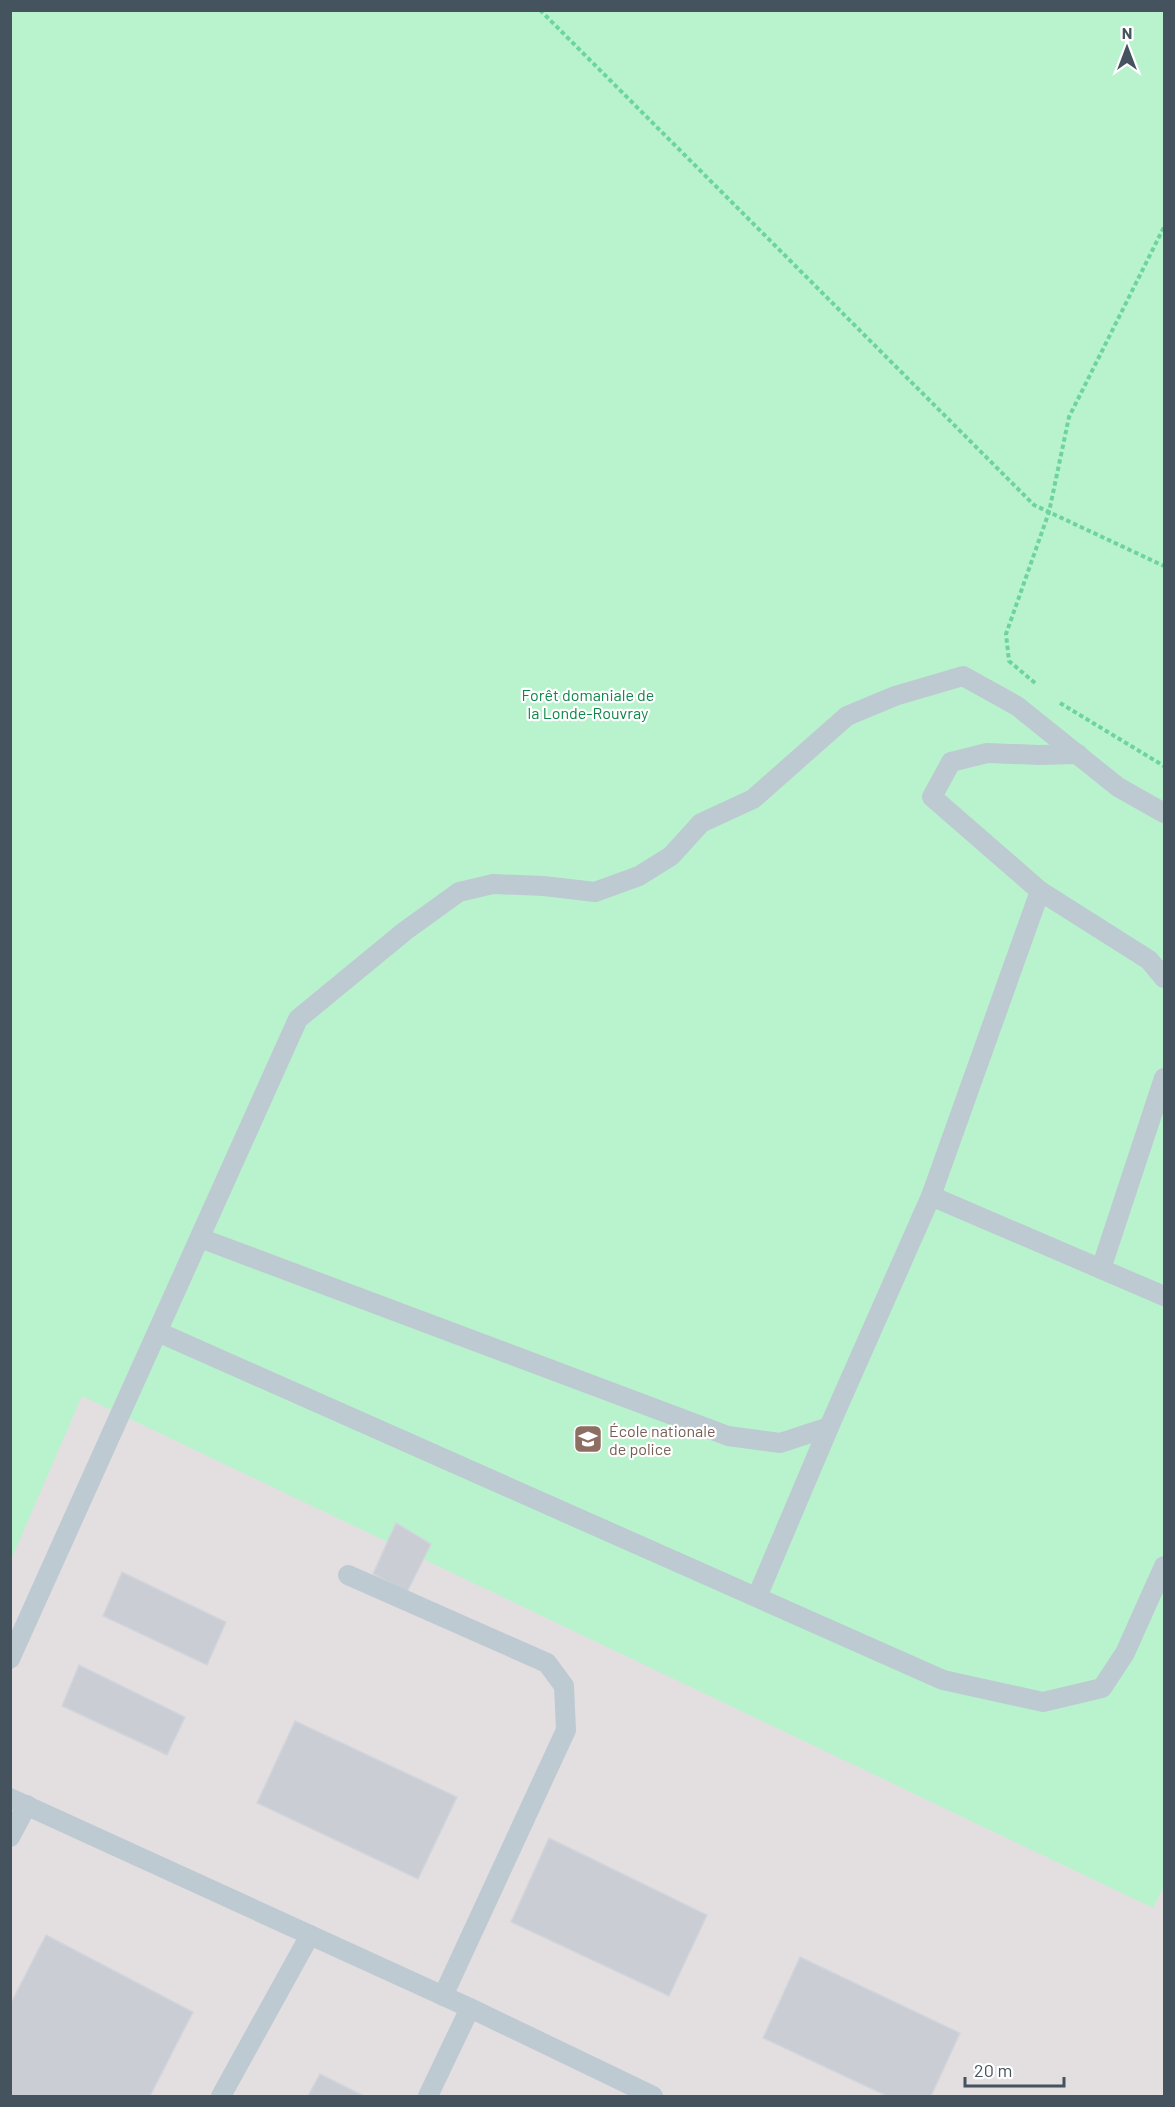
<svg xmlns="http://www.w3.org/2000/svg" width="1175" height="2107" viewBox="0 0 1175 2107" font-family="Barlow,sans-serif">
<style>
.education{fill:#e3dfe1}
.green{fill:#b9f3ce}
.building{fill:#caced4;stroke:#d2d5db;stroke-width:1.5}
.lines{fill:none;stroke-linecap:round;stroke-linejoin:round}
.path{stroke:#6ed49f;stroke-width:4;stroke-dasharray:4.5 3;stroke-linecap:butt}
.service{stroke:#becad2;stroke-width:20}
.labels{text-anchor:middle;dominant-baseline:central;stroke-width:4.5;stroke-linejoin:round;paint-order:stroke}
.park-label{font-size:16px;fill:#0f8748;stroke:#fff}
.education-label{font-size:16px;fill:#785e54;stroke:#fff;text-anchor:start}
</style>
<rect width="100%" height="100%" fill="#f2efef"/>
<!-- education -->
<path class="education" d="M11,11L1164,781V2096H11Z"/>
<!-- green -->
<path class="green" d="M11,11H1164V1886L1153,1908L82,1396L11,1560Z"/>
<!-- building -->
<g class="building">
<path d="M396,1523L431,1544L407,1592L373,1574Z"/>
<path d="M122,1572L226,1622L207,1665L103,1616Z"/>
<path d="M79,1665L185,1717L167,1755L62,1706Z"/>
<path d="M295,1721L457,1797L418,1879L257,1803Z"/>
<path d="M549,1838L707,1915L669,1996L511,1922Z"/>
<path d="M46,1935L193,2012L150,2096H10V2005Z"/>
<path d="M800,1957L960,2033L931,2096H887L763,2038Z"/>
<path d="M320,2074L364,2096H308Z"/>
</g>
<g class="lines">
<!-- path -->
<g class="path">
<path d="M540,10L1034,505L1164,566"/>
<path d="M1035,683L1009,661L1006,634L1049,512L1069,417L1164,227"/>
<path d="M1060,703L1164,766"/>
</g>
<!-- service -->
<g class="service">
<path d="M1078,754L1039,755L987,753L951,762L932,797L1040,891L931,1196L1164,1296"/>
<path d="M1040,891L1149,960L1164,978"/>
<path d="M200,1238L728,1436L780,1443L829,1427L931,1196"/>
<path d="M1101,1269L1164,1078"/>
<path d="M158,1332L943,1680L1043,1702L1102,1688L1125,1653L1164,1566"/>
<path d="M348,1575L547,1663L564,1686L566,1730L443,1996"/>
<path d="M757,1597L829,1427"/>
<path d="M10,1659L298,1019L405,931L459,892L493,884L544,886L595,892L639,876L671,856L701,823L753,799L847,716L895,696L963,676L1017,706L1118,787L1164,813"/>
<path d="M10,1798L470,2008L428,2096"/>
<path d="M10,1837L27,1805"/>
<path d="M470,2008L653,2096"/>
<path d="M221,2096L310,1935"/>
</g>
</g>
<!-- icons -->
<defs>
<g id="university-square" transform="scale(1.5)"><rect x="-9" y="-9" width="18" height="18" rx="4" fill="#8d6e63" stroke="#fff"/><path d="M0-5L7-2L0 1L-7-2ZM-4 1L0 2.5L4 1V4Q0 6-4 4Z" fill="#fff"/></g>
</defs>
<g fill-rule="evenodd">
<use href="#university-square" x="588" y="1439"/>
</g>
<g class="labels">
<!-- park labels -->
<g class="park-label">
<text x="588" y="694">Forêt domaniale de<tspan x="588" dy="18">la Londe-Rouvray</tspan></text>
</g>
<!-- education labels -->
<g class="education-label">
<text x="609" y="1430">École nationale<tspan x="609" dy="18">de police</tspan></text>
</g>
</g>
<!-- border -->
<rect width="1175" height="2107" fill="none" stroke="#45535e" stroke-width="24"/>
<!-- north arrow -->
<g transform="translate(1127 48)" stroke="#ffffff" stroke-width="4.5" paint-order="stroke">
<path d="M0-4.5L10 22L0 15L-10 22Z" fill="#45535e"/>
<text y="-9" font-size="16" font-weight="bold" text-anchor="middle" fill="#45535e">N</text>
</g>
<!-- scale -->
<path d="M965 2077v9h99v-9" fill="none" stroke="#45535e" stroke-width="3"/>
<text x="974" y="2077" font-size="18" fill="#45535e" stroke="#ffffff" stroke-width="4.5" paint-order="stroke">20 m</text>
</svg>
